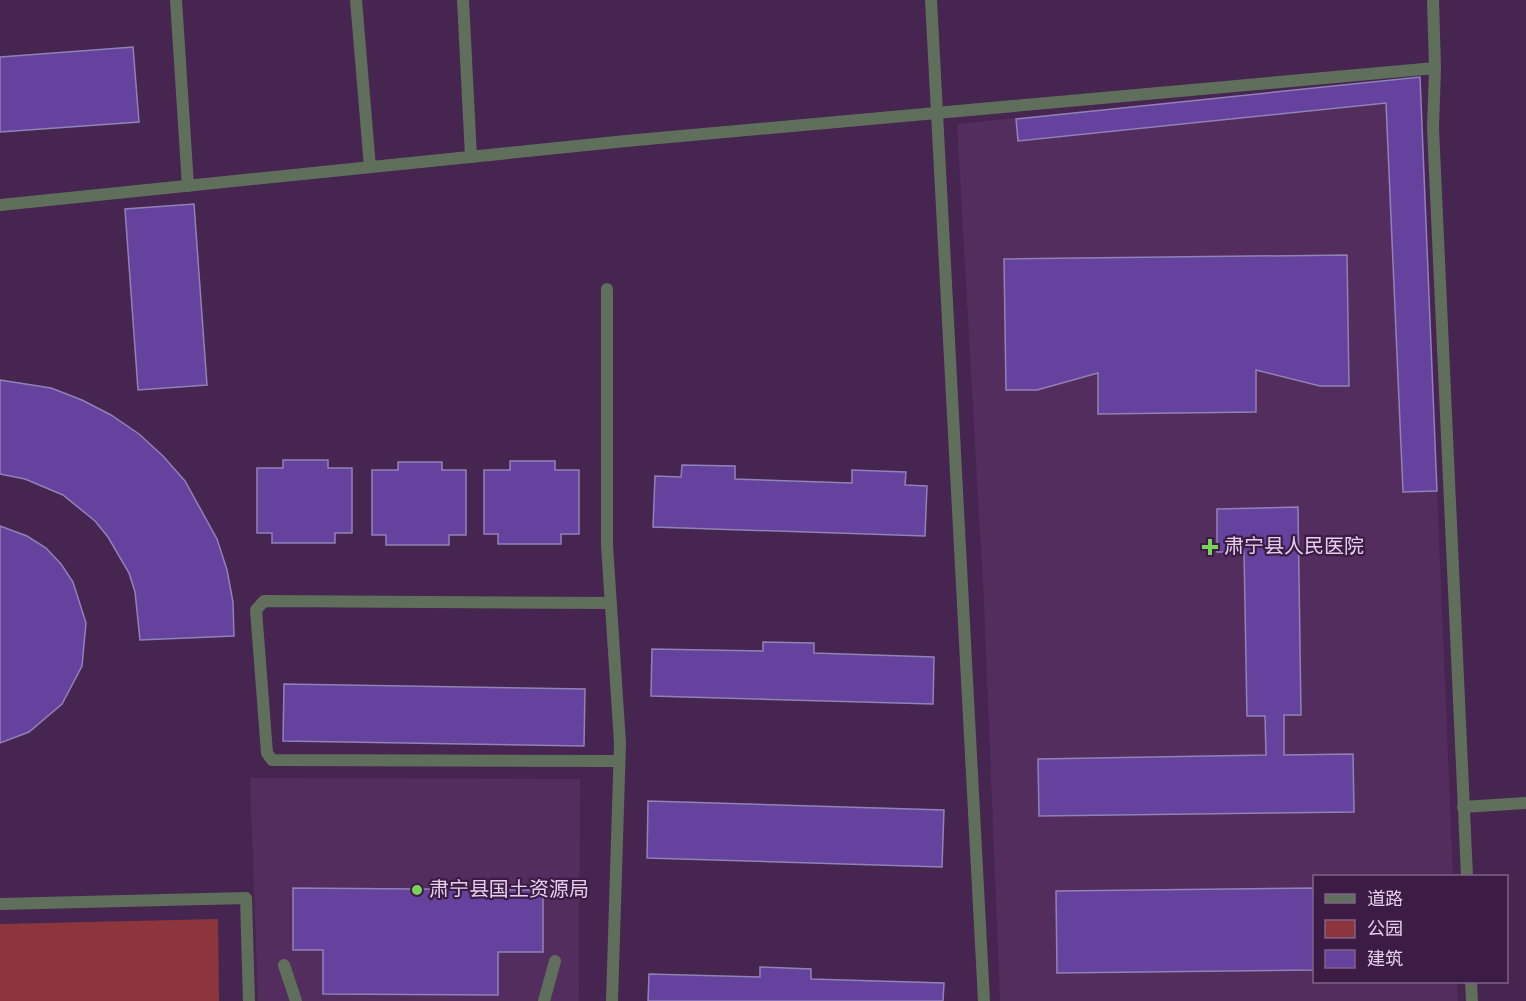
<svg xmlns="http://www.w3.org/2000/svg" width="1526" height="1001" viewBox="0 0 1526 1001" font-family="'Source Sans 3','Noto Sans SC',sans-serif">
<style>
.built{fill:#532d5e}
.green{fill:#8d353c}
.building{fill:#66429f;stroke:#9281b8;stroke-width:1.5}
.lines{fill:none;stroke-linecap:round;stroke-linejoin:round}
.lane{stroke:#5f6f5b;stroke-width:12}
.street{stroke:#5f6f5b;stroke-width:12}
.poi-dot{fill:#78d259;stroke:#3c1b45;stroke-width:2}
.labels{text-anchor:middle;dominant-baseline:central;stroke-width:4.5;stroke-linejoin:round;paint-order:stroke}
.poi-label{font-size:20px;fill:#e4d0ea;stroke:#3c1b45;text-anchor:start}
</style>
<rect width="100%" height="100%" fill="#462550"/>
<!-- built -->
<g class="built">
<path d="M1420,77L1453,876H1314V982H1457L1458,1001H1000L984,603L957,124Z"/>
<path d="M250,778L580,779L579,1001H258Z"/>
</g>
<!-- green -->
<path class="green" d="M218,919L219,1001H0V924Z"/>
<!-- building -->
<g class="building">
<path d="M133,47L139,122L0,132V57Z"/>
<path d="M1420,77L1437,491L1403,492L1386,103L1018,141L1016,119Z"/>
<path d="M194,204L207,385L138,390L125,209Z"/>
<path d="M1347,255L1349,386H1320L1256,370V412L1098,414V373L1037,390H1006L1004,259Z"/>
<path d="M0,380L51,388L82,400L111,415L139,434L163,456L185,481L217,539L227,570L233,602L234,636L140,640L135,592L129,573L108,537L95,521L63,495L25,479L0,474Z"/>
<path d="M283,460H328V468H352V533H335V543H272V533H257V468H283Z"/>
<path d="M510,461H555V470H579V534H561V544H498V534H484V470H510Z"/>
<path d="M398,462H442V470H466V535H449V545H386V535H372V470H398Z"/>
<path d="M682,465L735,466V479L852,483V470L906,472L905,485L927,486L925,536L653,527L655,476L681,477Z"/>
<path d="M1298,507L1301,715H1284V755L1353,754L1354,812L1039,816L1038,759L1266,755L1265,716H1247L1244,552H1217V509Z"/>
<path d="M0,526L27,536L46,548L61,564L73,582L86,623L82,666L62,704L29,732L0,743Z"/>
<path d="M763,642L814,643V653L934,657L933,704L651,696L652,649L763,651Z"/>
<path d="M284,684L585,689L584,746L283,741Z"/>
<path d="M648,801L944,810L942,867L647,858Z"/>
<path d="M293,888L543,890V952H498V995L323,994V950H293Z"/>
<path d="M1314,888V970L1057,973L1056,891Z"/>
<path d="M760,967L811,969V979L944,983L943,1001H648L649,974L760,977Z"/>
</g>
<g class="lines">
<!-- lane -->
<g class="lane">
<path d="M356,0L370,167"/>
<path d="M607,289V545L620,743L612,1001"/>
<path d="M610,603L264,601L256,610L267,753L272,760L619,761"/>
<path d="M1463,807L1526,803"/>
<path d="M284,965L296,1001"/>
<path d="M544,1001L555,961"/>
</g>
<!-- street -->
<g class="street">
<path d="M176,0L188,186"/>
<path d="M463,0L471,157"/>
<path d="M931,0L984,1001"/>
<path d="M1433,0L1435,68L1433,128L1467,876"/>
<path d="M0,205L626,141L1435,68"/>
<path d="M0,904L246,898L249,1001"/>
<path d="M1471,982L1472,1001"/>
</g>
</g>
<!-- markers -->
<g class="poi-dot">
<path d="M1207 538h6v6h6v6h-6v6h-6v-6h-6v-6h6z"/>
<circle cx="417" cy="890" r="6"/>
</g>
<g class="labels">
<!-- poi labels -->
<g class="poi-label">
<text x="1224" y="547">肃宁县人民医院</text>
<text x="429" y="890">肃宁县国土资源局</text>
</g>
</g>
<!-- legend -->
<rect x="1313" y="875" width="195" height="108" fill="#3c1b45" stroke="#7f6387" stroke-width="1.5"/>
<rect x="1325" y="894" width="30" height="9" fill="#5f6f5b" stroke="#7f6387" stroke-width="1.5"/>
<text x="1367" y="905" font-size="18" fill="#e4d0ea">道路</text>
<rect x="1325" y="920" width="30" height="18" fill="#8d353c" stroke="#7f6387" stroke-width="1.5"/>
<text x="1367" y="935" font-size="18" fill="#e4d0ea">公园</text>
<rect x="1325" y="950" width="30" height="18" fill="#66429f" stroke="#7f6387" stroke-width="1.5"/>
<text x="1367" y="965" font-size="18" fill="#e4d0ea">建筑</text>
</svg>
